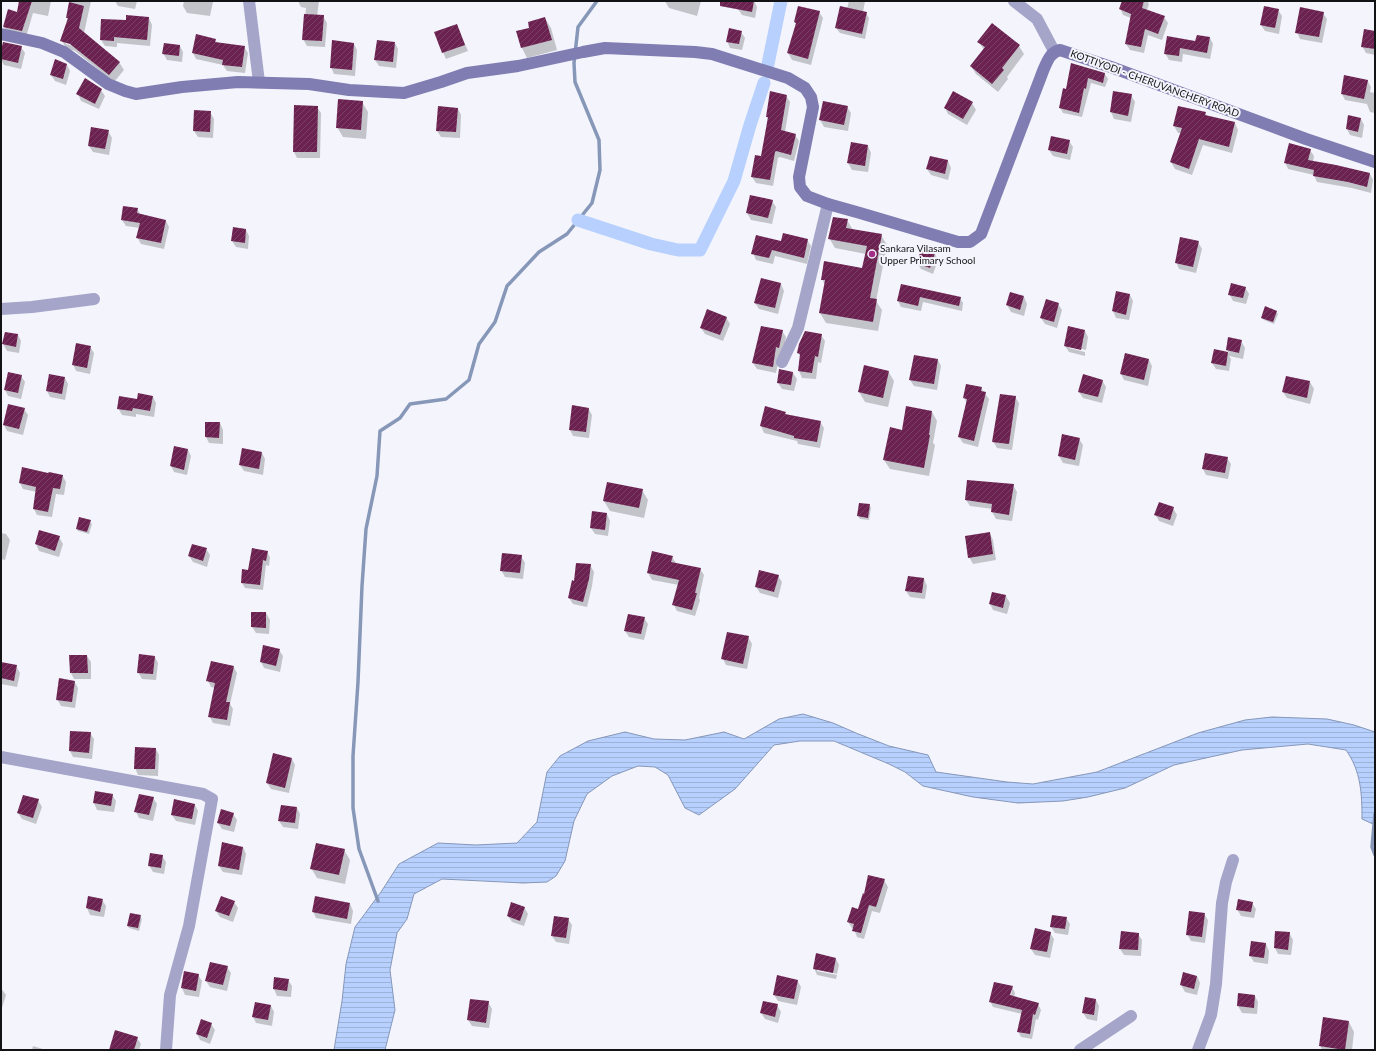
<svg xmlns="http://www.w3.org/2000/svg" width="1376" height="1051" viewBox="0 0 1376 1051" font-family="Lato,sans-serif">
<style>
.water{fill:url(#water-rules);stroke:#8697b8}
.shadow{fill:#0003;fill-rule:evenodd}
.lines{fill:none;stroke-linecap:round;stroke-linejoin:round}
.stream{stroke:#8697b8;stroke-width:3.5}
.canal{stroke:#b7d0fe;stroke-width:13}
.building{fill:url(#building-hatch)}
.minor{stroke:#a5a5c9;stroke-width:12}
.secondary{stroke:#807db2;stroke-width:12}
.poi-dot{fill:#a22e88;stroke:#f4f4fd;stroke-width:1.5}
.labels{text-anchor:middle;dominant-baseline:central;stroke-width:4;stroke-linejoin:round;paint-order:stroke}
.street-label{font-size:10px;fill:#131316;stroke:#f4f4fd}
.poi-label{font-size:10px;fill:#131316;stroke:#f4f4fd;text-anchor:start}
</style>
<defs>
<pattern id="water-rules" width="6" height="5" patternUnits="userSpaceOnUse"><rect width="6" height="5" fill="#b7d0fe"/><path d="M0 2.5h6" fill="none" stroke="#9cb2d9"/></pattern>
<pattern id="building-hatch" width="6" height="6" patternUnits="userSpaceOnUse"><rect width="6" height="6" fill="#6c2250"/><path d="M-1 1l2-2M0 6l6-6M5 7l2-2" fill="none" stroke="#7b4065"/></pattern>
</defs>
<rect width="100%" height="100%" fill="#f4f4fd"/>
<!-- water -->
<path class="water" d="M803,714L833,723L856,733L889,746L928,755L936,772L1007,782L1033,784L1097,772L1198,733L1245,720L1272,717L1327,719L1354,725L1375,732V823L1373,824L1362,819C1362,794 1361,771 1346,750L1308,744L1242,750L1174,765L1125,788L1088,797L1063,801L1018,803L973,797L923,786L905,772L889,764L834,741H800L774,745L735,789L699,815L685,808L668,775L655,767L638,766L612,776L587,794L574,821L565,861L556,876L547,882L523,883L442,879L414,894L407,919L397,933L390,970L395,1010L385,1050H334L342,1001L346,964L355,927L381,892L399,864L438,843L476,845L517,843L537,822L547,772L560,756L588,741L625,732L654,739L685,740L724,732L744,739L779,719Z"/>
<!-- shadow -->
<g class="shadow">
<path d="M20,1H51L48,16L33,13L26,37L7,33L4,26L18,13Z"/>
<path d="M70,1H91L84,33L119,62L124,70L114,82L75,51L66,48L62,41L68,20L67,18ZM66,42L74,46L66,44Z"/>
<path d="M115,1H137L135,9L118,6Z"/>
<path d="M184,1H212L213,2L210,16L187,13L183,6Z"/>
<path d="M298,1H319L317,16H323L327,23L325,47L307,46L303,39L306,8L301,7Z"/>
<path d="M665,1H701L697,16L669,8Z"/>
<path d="M740,1H754L757,7L755,18L742,15L738,9Z"/>
<path d="M849,1H865L863,12L866,13L869,18L865,39L840,33L836,28L847,9Z"/>
<path d="M1123,1H1147L1149,4L1147,10L1164,17L1168,23L1162,40L1148,35L1144,53L1130,50L1126,44L1131,18L1123,15L1120,8Z"/>
<path d="M1278,10L1282,16L1279,34L1265,31L1261,25Z"/>
<path d="M819,12L823,18L811,65L792,60L788,53L797,25L795,22Z"/>
<path d="M1323,13L1327,19L1322,43L1300,39L1297,32Z"/>
<path d="M149,18L152,25L150,46L117,43V47L105,46L101,40L102,20L126,21Z"/>
<path d="M545,18L551,28L557,50L527,58L522,48L517,32L531,28Z"/>
<path d="M457,25L468,51L446,59L435,33Z"/>
<path d="M992,25L1019,46L1024,54L1007,77L1008,79L998,92L976,74L971,66L984,50L979,42Z"/>
<path d="M741,32L745,38L742,50L730,48L727,41Z"/>
<path d="M1375,32V55L1366,53L1362,46Z"/>
<path d="M1168,37L1196,42L1210,38L1213,44L1210,59L1183,54L1182,62L1169,60L1165,53Z"/>
<path d="M215,39L217,43L244,47L248,53L245,73L227,71L223,65L196,59L193,53Z"/>
<path d="M395,43L398,49L396,68L379,66L375,60Z"/>
<path d="M354,44L357,50L355,76L334,74L331,67Z"/>
<path d="M180,46L183,52L182,62L167,60L163,53Z"/>
<path d="M21,47L25,53L21,69L4,65L1,60V54Z"/>
<path d="M67,65L70,71L66,85L55,81L51,75Z"/>
<path d="M1072,65L1105,74L1108,79L1105,87L1091,83L1082,117L1063,113L1060,108L1064,90H1067Z"/>
<path d="M1367,80L1371,87L1370,92L1375,93V113L1370,112L1367,104L1345,100L1342,94Z"/>
<path d="M101,90L105,96L99,109L81,101L78,94Z"/>
<path d="M1114,92L1131,95L1135,102L1131,122L1114,119L1111,112Z"/>
<path d="M954,93L972,103L976,110L967,125L948,114L945,108Z"/>
<path d="M786,96L790,102L785,132L795,135L799,141L794,161L780,157L778,158L773,186L756,183L752,177L762,157L768,119L767,117Z"/>
<path d="M362,102L368,112L366,139L343,137L337,127Z"/>
<path d="M317,107L321,113L320,158H297L294,152Z"/>
<path d="M847,107L851,113L848,131L824,127L820,120Z"/>
<path d="M458,109L461,115L460,138L441,137L437,131Z"/>
<path d="M210,112L214,119L213,138L198,137L194,131Z"/>
<path d="M1205,113L1207,116L1235,123L1238,130L1232,153L1203,145L1192,175L1175,169L1171,162L1182,133H1178L1174,126Z"/>
<path d="M1361,119L1364,125L1362,138L1350,135L1347,129Z"/>
<path d="M108,131L112,138L109,155L93,152L89,146Z"/>
<path d="M1069,141L1073,147L1070,160L1053,156L1049,150Z"/>
<path d="M868,146L871,153L868,172L852,170L848,163Z"/>
<path d="M1310,150L1314,156L1313,162L1336,166L1370,174L1373,180L1371,193L1352,188L1317,182L1314,175L1288,169L1285,162Z"/>
<path d="M948,161L951,168L948,180L931,175L927,169Z"/>
<path d="M772,201L776,207L772,224L751,220L747,213Z"/>
<path d="M137,209L141,215L166,221L169,227L164,249L141,244L137,237L140,228L126,226L122,220Z"/>
<path d="M847,220L853,230L881,235L887,245L876,301L882,310L878,331L826,323L820,313L825,285L822,279L863,269L866,254L835,248L829,238Z"/>
<path d="M246,230L249,236L248,249L236,247L232,241Z"/>
<path d="M807,240L811,246L807,264L775,256L773,264L756,260L753,253Z"/>
<path d="M1198,242L1202,249L1196,273L1179,269L1176,262Z"/>
<path d="M935,254L938,260L933,274L921,269L917,263Z"/>
<path d="M761,279L781,284L784,291L778,314L759,309L755,303Z"/>
<path d="M901,285L960,298L963,303L962,311L923,302L921,311L901,307L898,301Z"/>
<path d="M1245,287L1249,294L1246,304L1233,301L1230,295Z"/>
<path d="M1117,292L1130,295L1133,301L1129,320L1116,318L1113,311Z"/>
<path d="M1011,293L1024,297L1027,304L1024,316L1011,312L1007,305Z"/>
<path d="M1058,304L1062,310L1057,328L1045,324L1041,318Z"/>
<path d="M1276,312L1278,314L1274,324L1264,320L1262,318Z"/>
<path d="M726,317L730,324L723,341L705,334L701,328Z"/>
<path d="M1069,328L1085,331L1088,337L1086,350L1069,346V348L1085,352V356L1069,352L1065,346Z"/>
<path d="M782,331L786,337L783,354L780,353L776,373L757,369L753,363Z"/>
<path d="M18,335L21,341L19,353L7,351L3,344Z"/>
<path d="M821,335L825,341L821,363L818,362L816,379L802,378L799,371L801,357L798,353Z"/>
<path d="M1241,341L1245,348L1243,359L1229,356L1231,359L1229,371L1216,369L1212,363L1215,351L1229,353L1227,350Z"/>
<path d="M90,347L94,353L90,374L76,371L73,364Z"/>
<path d="M1125,354L1149,360L1152,366L1148,386L1124,380L1121,374Z"/>
<path d="M938,360L941,366L937,390L914,386L910,380Z"/>
<path d="M888,371L894,381L888,407L865,402L859,392Z"/>
<path d="M793,373L797,379L794,391L782,389L778,383Z"/>
<path d="M21,376L25,382L21,399L8,396L5,390Z"/>
<path d="M1287,377L1310,382L1314,389L1310,404L1287,398L1283,392Z"/>
<path d="M65,378L68,384L65,400L50,397L47,391Z"/>
<path d="M1102,380L1106,387L1102,403L1083,398L1079,392Z"/>
<path d="M981,388L989,399L978,447L963,443L959,437L967,403L964,398Z"/>
<path d="M153,397L156,403L154,417L136,414V417L122,415L118,408Z"/>
<path d="M1015,397L1019,403L1012,450L997,448L993,441Z"/>
<path d="M588,408L592,415L589,438L573,436L570,430Z"/>
<path d="M766,408L785,413L786,415L820,422L824,428L820,448L798,444L797,441L764,433L761,426Z"/>
<path d="M24,409L28,415L23,435L7,431L4,425Z"/>
<path d="M932,412L937,421L933,443L935,445L929,476L890,469L884,460L903,431Z"/>
<path d="M220,423L223,430V444L209,443L206,437Z"/>
<path d="M1063,435L1079,439L1083,445L1079,466L1063,463L1059,456Z"/>
<path d="M188,450L191,456L187,475L174,472L171,466Z"/>
<path d="M262,453L265,459L263,475L244,471L240,465Z"/>
<path d="M1227,458L1231,464L1228,479L1206,475L1203,469Z"/>
<path d="M49,474L62,475L66,482L64,495L56,494L52,517L37,515L34,509L37,492L23,489L20,483Z"/>
<path d="M1013,485L1017,492L1012,521L996,519L992,512L993,509L970,506L966,500Z"/>
<path d="M642,490L648,500L644,518L610,511L604,501Z"/>
<path d="M869,505L871,508L869,520L860,519L858,516Z"/>
<path d="M1173,508L1177,515L1173,526L1159,521L1155,514Z"/>
<path d="M607,514L610,521L608,536L595,534L591,528Z"/>
<path d="M90,521L92,524L89,534L78,531L77,529Z"/>
<path d="M40,531L59,537L63,544L59,557L39,551L36,544Z"/>
<path d="M1,533L6,534L10,540L5,560L1,559Z"/>
<path d="M990,534L993,540L996,560L973,564L969,557Z"/>
<path d="M206,549L210,555L207,567L193,562L189,556Z"/>
<path d="M267,552L270,557L269,566L266,565L263,590L245,588L242,583L249,571Z"/>
<path d="M521,556L525,563L523,579L505,577L501,570Z"/>
<path d="M672,557L676,563L700,569L704,575L699,598L700,600L695,616L677,611L674,605L679,585L652,580L648,573Z"/>
<path d="M590,565L594,572L592,586L587,607L573,604L569,598L575,582Z"/>
<path d="M778,576L782,582L778,598L760,593L756,587Z"/>
<path d="M924,579L927,586L925,599L910,597L906,591Z"/>
<path d="M992,593L1006,596L1010,603L1007,614L993,610L990,604Z"/>
<path d="M266,613L270,620L269,634L256,633L252,627Z"/>
<path d="M644,618L648,624L644,640L629,637L625,631Z"/>
<path d="M748,637L752,644L747,669L726,665L723,659Z"/>
<path d="M279,650L283,656L280,672L264,668L261,662Z"/>
<path d="M87,656L91,662V679H74L71,673Z"/>
<path d="M155,657L158,663L156,680L142,679L138,672Z"/>
<path d="M1,663L16,666L20,673L17,687L1,684Z"/>
<path d="M233,666L237,673L230,704L233,709L230,726L213,723L210,717L215,688L211,687L208,681Z"/>
<path d="M74,681L78,688L75,708L61,706L57,699Z"/>
<path d="M90,733L94,739L92,759L73,757L70,751Z"/>
<path d="M156,749L159,755L158,776L138,775L135,768Z"/>
<path d="M292,759L295,765L289,793L271,789L267,783Z"/>
<path d="M96,792L112,795L116,801L114,812L97,810L94,803Z"/>
<path d="M153,798L157,804L153,821L139,818L136,812Z"/>
<path d="M38,800L42,807L36,824L22,819L18,813Z"/>
<path d="M195,805L198,811L195,825L176,821L172,815Z"/>
<path d="M297,808L300,814L298,829L283,827L279,821Z"/>
<path d="M233,814L237,820L234,832L222,829L218,823Z"/>
<path d="M243,847L246,854L242,875L223,872L219,866Z"/>
<path d="M344,850L350,860L345,884L317,878L311,868Z"/>
<path d="M162,856L166,862L164,874L153,872L149,865Z"/>
<path d="M884,880L888,887L880,913L872,911L864,939L857,937L854,929L852,928L848,922Z"/>
<path d="M89,897L102,900L106,906L104,917L90,915L87,908Z"/>
<path d="M234,902L238,908L233,922L220,917L216,911Z"/>
<path d="M1252,903L1256,909L1254,918L1241,916L1237,909Z"/>
<path d="M350,904L353,911L351,924L316,918L313,911Z"/>
<path d="M524,907L528,914L524,926L512,922L508,916Z"/>
<path d="M1204,914L1208,920L1205,943L1191,941L1187,934Z"/>
<path d="M140,916L142,919L139,931L129,928L128,926Z"/>
<path d="M1066,918L1070,924L1068,935L1055,933L1051,927Z"/>
<path d="M568,919L572,925L569,944L556,942L552,936Z"/>
<path d="M1050,933L1054,939L1050,958L1035,955L1031,949Z"/>
<path d="M1289,933L1293,940L1291,955L1278,954L1275,948Z"/>
<path d="M1138,934L1142,940L1141,956L1124,955L1120,949Z"/>
<path d="M1266,944L1269,951L1268,964L1254,962L1250,956Z"/>
<path d="M836,959L839,965L837,974L817,969V971L837,975L836,979L817,975L814,968Z"/>
<path d="M227,967L231,973L227,991L210,987L206,981Z"/>
<path d="M185,972L198,975L202,981L199,997L185,995L182,988Z"/>
<path d="M1197,976L1200,983L1197,995L1185,992L1181,985Z"/>
<path d="M275,978L288,980L292,986L291,997L277,996L274,989Z"/>
<path d="M797,980L801,987L797,1005L778,1001L774,995Z"/>
<path d="M1012,987L1015,993L1014,997L1038,1004L1041,1010L1038,1020L1036,1019L1032,1039L1021,1037L1018,1031L1022,1014L993,1007L990,1001ZM1010,990H1012L1010,1000H1008Z"/>
<path d="M1,988L6,995L1,1011Z"/>
<path d="M1239,994L1255,996L1258,1002L1257,1014L1242,1013L1238,1006Z"/>
<path d="M1096,1000L1099,1006L1097,1021L1087,1019L1083,1013Z"/>
<path d="M488,1002L492,1009L489,1028L472,1026L468,1020Z"/>
<path d="M777,1005L781,1012L778,1023L765,1019L761,1013Z"/>
<path d="M271,1006L274,1012L272,1026L256,1023L253,1017Z"/>
<path d="M1349,1022L1354,1032L1352,1050H1322L1320,1045Z"/>
<path d="M211,1024L215,1030L210,1044L200,1040L197,1034Z"/>
<path d="M137,1038L141,1044L139,1050H110Z"/>
<path d="M33,1046L46,1050H47H32Z"/>
</g>
<g class="lines">
<!-- stream -->
<g class="stream">
<path d="M1375,814L1372,847L1375,855"/>
<path d="M378,901L359,849L353,808V756L358,682L362,586L366,529L377,476L380,431L400,418L410,404L446,399L469,380L479,344L495,322L507,286L539,252L567,234L592,203L600,170L599,140L575,82L574,63L578,27L597,1"/>
</g>
<!-- canal -->
<g class="canal">
<path d="M768,64L781,1"/>
<path d="M578,220L651,244L678,250H700L734,181L750,125L764,83"/>
</g>
</g>
<!-- building -->
<g class="building">
<path d="M19,1H32L22,31L3,27L8,9L17,12Z"/>
<path d="M720,1H754L752,12L720,6Z"/>
<path d="M1122,1H1144L1142,8L1165,16L1158,34L1145,29L1141,47L1125,44L1131,14L1119,9Z"/>
<path d="M69,2L84,6L79,28L120,62L109,75L70,44L60,41L68,18H66Z"/>
<path d="M798,6L820,11L808,59L787,53L796,23L794,22Z"/>
<path d="M840,6L867,12L862,34L835,28Z"/>
<path d="M1264,6L1279,9L1275,28L1260,25Z"/>
<path d="M1300,7L1324,12L1319,37L1295,33Z"/>
<path d="M304,14L324,15L322,41L302,40Z"/>
<path d="M126,15L149,17L147,40L114,37V41L100,40L101,19L126,20Z"/>
<path d="M545,17L552,40L521,48L516,31L529,28L528,22Z"/>
<path d="M992,23L1020,45L1002,68L1004,70L992,84L970,66L985,47L977,42Z"/>
<path d="M457,24L465,45L442,53L434,32Z"/>
<path d="M729,28L742,31L739,44L726,42Z"/>
<path d="M1364,29L1375,31V49L1361,47Z"/>
<path d="M196,34L216,39L215,42L245,46L242,67L222,65L223,60L192,53Z"/>
<path d="M1197,35L1210,37L1207,53L1180,48L1179,56L1164,54L1167,36L1195,41Z"/>
<path d="M332,40L354,43L352,70L330,68Z"/>
<path d="M377,40L395,42L393,62L374,60Z"/>
<path d="M3,42L22,46L18,63L1,59V50Z"/>
<path d="M164,43L180,45L179,56L162,54Z"/>
<path d="M55,59L67,64L63,79L50,75Z"/>
<path d="M1071,63L1105,73L1103,83L1088,78L1086,89L1084,88L1079,113L1059,108L1063,88L1066,89Z"/>
<path d="M1344,75L1368,80L1364,99L1341,94Z"/>
<path d="M85,78L102,89L95,104L76,94Z"/>
<path d="M770,91L787,95L781,130L796,134L791,155L776,151L775,152L770,180L751,177L755,155L761,156L768,117H766Z"/>
<path d="M953,91L973,102L963,119L944,108Z"/>
<path d="M1113,91L1132,94L1128,116L1110,112Z"/>
<path d="M338,99L363,101L361,130L336,128Z"/>
<path d="M823,101L848,106L844,125L819,120Z"/>
<path d="M294,105L318,106L317,152H293Z"/>
<path d="M438,106L458,108L456,132L436,131Z"/>
<path d="M1178,106L1206,112L1205,115L1235,122L1229,147L1199,139L1189,169L1170,162L1182,128L1173,126Z"/>
<path d="M194,110L211,111L210,132L193,131Z"/>
<path d="M1348,115L1361,118L1358,132L1346,129Z"/>
<path d="M91,127L109,130L105,149L88,146Z"/>
<path d="M1051,136L1070,140L1067,154L1048,150Z"/>
<path d="M851,142L868,145L865,166L847,163Z"/>
<path d="M1289,143L1311,149L1308,160L1336,165L1370,173L1367,187L1348,182L1313,176L1314,170L1284,163Z"/>
<path d="M930,156L948,160L945,174L926,169Z"/>
<path d="M750,195L773,200L768,218L746,213Z"/>
<path d="M123,206L138,208L137,213L166,220L161,243L136,238L140,223L121,220Z"/>
<path d="M833,217L848,219L846,228L882,234L870,298L877,299L873,322L819,313L825,280H821L824,261L862,268L867,246L828,239Z"/>
<path d="M233,227L246,229L245,243L231,241Z"/>
<path d="M783,233L808,239L804,258L772,250L769,258L751,254L756,235L781,241Z"/>
<path d="M1180,237L1199,241L1193,267L1175,263Z"/>
<path d="M922,248L935,253L930,268L916,263Z"/>
<path d="M761,278L781,283L775,308L754,303Z"/>
<path d="M1231,283L1246,287L1243,298L1228,295Z"/>
<path d="M901,284L961,297L959,306L920,297L918,306L897,301Z"/>
<path d="M1116,291L1130,294L1126,315L1112,311Z"/>
<path d="M1010,292L1024,296L1020,310L1006,305Z"/>
<path d="M1046,299L1059,303L1054,322L1040,318Z"/>
<path d="M1265,306L1277,311L1273,322L1261,318Z"/>
<path d="M707,309L727,317L720,335L700,328Z"/>
<path d="M761,326L783,330L779,348L776,347L773,367L752,363Z"/>
<path d="M1068,326L1085,330L1081,350L1064,346Z"/>
<path d="M805,331L822,334L818,357L815,356L812,373L798,371L800,354L797,353L799,344Z"/>
<path d="M5,332L18,334L16,347L2,344Z"/>
<path d="M1228,337L1242,340L1239,353L1226,350Z"/>
<path d="M76,343L91,346L87,368L72,365Z"/>
<path d="M1214,349L1228,352L1226,366L1211,363Z"/>
<path d="M1125,353L1149,359L1144,380L1120,374Z"/>
<path d="M914,355L938,359L934,384L909,380Z"/>
<path d="M864,365L889,371L883,398L858,392Z"/>
<path d="M779,369L793,372L791,385L777,383Z"/>
<path d="M8,372L22,375L18,393L4,390Z"/>
<path d="M49,374L65,377L62,394L46,391Z"/>
<path d="M1083,374L1103,380L1098,397L1078,392Z"/>
<path d="M1286,376L1310,381L1307,398L1282,392Z"/>
<path d="M966,384L982,387L981,391L986,392L974,441L958,437L967,399L963,398Z"/>
<path d="M138,393L153,396L150,411L133,408L132,411L117,409L119,396L137,399Z"/>
<path d="M1000,394L1016,396L1009,444L992,442Z"/>
<path d="M8,404L25,408L19,429L3,425Z"/>
<path d="M572,405L589,408L586,432L569,430Z"/>
<path d="M765,406L786,412L785,414L821,421L817,442L794,438V436L760,426Z"/>
<path d="M906,406L932,411L929,435H930L924,468L883,460L890,427L902,430Z"/>
<path d="M205,422H220L219,438L205,437Z"/>
<path d="M1062,434L1080,438L1075,460L1058,456Z"/>
<path d="M174,446L188,449L184,470L170,466Z"/>
<path d="M242,448L262,452L259,469L239,465Z"/>
<path d="M1205,453L1228,457L1225,473L1202,469Z"/>
<path d="M22,467L48,473L49,472L63,475L60,489L53,488L48,512L33,509L36,487L19,483Z"/>
<path d="M967,480L1014,484L1009,515L991,512L992,504L965,500Z"/>
<path d="M607,482L643,489L639,508L603,501Z"/>
<path d="M1159,502L1174,507L1170,520L1154,515Z"/>
<path d="M859,503L870,504L868,518L857,516Z"/>
<path d="M592,511L607,513L605,530L590,528Z"/>
<path d="M79,517L91,520L87,532L76,529Z"/>
<path d="M39,530L60,536L55,551L35,544Z"/>
<path d="M990,532L993,554L968,558L965,536Z"/>
<path d="M192,544L207,548L203,561L188,556Z"/>
<path d="M252,548L268,551L266,561L263,560L260,585L241,583L242,569L248,570Z"/>
<path d="M652,551L673,556L671,562L701,568L695,593H697L692,610L672,605L679,580L647,573Z"/>
<path d="M502,553L522,555L520,573L500,571Z"/>
<path d="M576,563L591,564L589,579L583,602L568,598L572,580L574,581Z"/>
<path d="M759,570L779,575L774,592L755,587Z"/>
<path d="M908,576L924,578L922,593L905,591Z"/>
<path d="M992,592L1006,595L1003,608L989,604Z"/>
<path d="M251,612H266V628L251,627Z"/>
<path d="M628,614L645,617L641,634L624,631Z"/>
<path d="M727,632L749,636L743,664L721,659Z"/>
<path d="M263,645L280,649L276,666L260,662Z"/>
<path d="M139,654L155,656L153,674L137,673Z"/>
<path d="M69,655H87L88,673H70Z"/>
<path d="M211,661L234,666L226,702H230L227,720L208,717L215,683L206,681Z"/>
<path d="M1,662L17,665L14,681L1,678Z"/>
<path d="M59,678L75,681L72,702L56,700Z"/>
<path d="M70,731L91,732L89,753L69,751Z"/>
<path d="M135,747L156,748L155,769H134Z"/>
<path d="M273,753L292,758L285,788L266,783Z"/>
<path d="M95,791L113,794L111,806L93,803Z"/>
<path d="M139,794L154,797L149,815L134,812Z"/>
<path d="M23,795L39,799L33,818L17,813Z"/>
<path d="M174,799L195,804L192,819L171,815Z"/>
<path d="M281,805L297,807L295,823L278,821Z"/>
<path d="M221,809L234,813L230,826L217,823Z"/>
<path d="M222,842L243,847L239,870L218,866Z"/>
<path d="M316,843L345,849L339,875L310,869Z"/>
<path d="M150,853L163,855L161,868L148,866Z"/>
<path d="M868,875L885,879L876,907L869,905L861,933L852,931L854,924L847,922L852,907L858,909L863,893L864,894Z"/>
<path d="M88,896L103,899L100,912L86,908Z"/>
<path d="M221,896L235,901L229,916L215,911Z"/>
<path d="M315,896L350,903L347,919L312,912Z"/>
<path d="M1238,899L1253,902L1251,912L1236,910Z"/>
<path d="M511,902L525,907L520,921L507,916Z"/>
<path d="M1189,911L1205,913L1202,937L1186,935Z"/>
<path d="M130,913L141,915L138,928L127,926Z"/>
<path d="M1052,915L1067,917L1065,929L1050,927Z"/>
<path d="M554,916L569,918L566,938L551,936Z"/>
<path d="M1035,928L1051,932L1047,952L1030,949Z"/>
<path d="M1121,931L1139,933L1138,950L1119,949Z"/>
<path d="M1275,931L1290,932L1288,950L1274,948Z"/>
<path d="M1251,941L1266,943L1264,958L1249,956Z"/>
<path d="M816,953L836,958L833,973L813,969Z"/>
<path d="M210,962L228,966L223,985L205,981Z"/>
<path d="M184,971L199,974L196,991L181,988Z"/>
<path d="M1183,972L1197,976L1194,989L1180,985Z"/>
<path d="M777,975L798,980L794,999L773,995Z"/>
<path d="M274,977L289,979L287,991L273,989Z"/>
<path d="M994,982L1013,986L1010,995L1039,1003L1035,1015L1033,1014L1030,1034L1017,1032L1022,1010L989,1002Z"/>
<path d="M1238,993L1255,995L1254,1008L1237,1006Z"/>
<path d="M1085,997L1096,999L1094,1015L1082,1013Z"/>
<path d="M470,999L489,1001L486,1023L467,1020Z"/>
<path d="M763,1001L778,1004L775,1017L760,1013Z"/>
<path d="M255,1002L271,1005L268,1020L252,1017Z"/>
<path d="M1323,1017L1349,1021L1345,1050L1319,1046Z"/>
<path d="M201,1019L212,1023L207,1038L196,1034Z"/>
<path d="M115,1030L138,1037L134,1050H109Z"/>
</g>
<g class="lines">
<!-- minor -->
<g class="minor">
<path d="M249,1L259,82"/>
<path d="M1014,1L1037,19L1054,51"/>
<path d="M1,309L32,307L94,299"/>
<path d="M782,362L798,328L828,204"/>
<path d="M1,757L203,794L212,799L189,926L170,995L166,1050"/>
<path d="M1080,1050L1131,1016"/>
<path d="M1198,1050L1211,1015L1216,984L1222,903L1226,882L1233,860"/>
</g>
<!-- secondary -->
<path class="secondary" d="M1,34L42,43L64,52L108,84L125,91L136,94L182,87L238,82L309,84L349,90L404,93L441,82L467,73L518,66L583,52L605,48L695,52L712,54L788,78L805,88L811,97L813,107L799,177L800,187L807,196L828,204L860,213L958,242H970L981,234L1043,71C1047,62 1050,52 1060,50L1111,67L1306,139L1375,162"/>
</g>
<!-- markers -->
<circle class="poi-dot" cx="872" cy="254" r="4"/>
<g class="labels">
<!-- street labels -->
<g class="street-label">
<text transform="translate(1155 83) rotate(20)">KOTTIYODI - CHERUVANCHERY ROAD</text>
</g>
<!-- poi labels -->
<g class="poi-label">
<text x="880" y="248">Sankara Vilasam<tspan x="880" dy="12">Upper Primary School</tspan></text>
</g>
</g>
<!-- border -->
<rect width="1376" height="1051" fill="none" stroke="#131316" stroke-width="4"/>
</svg>
